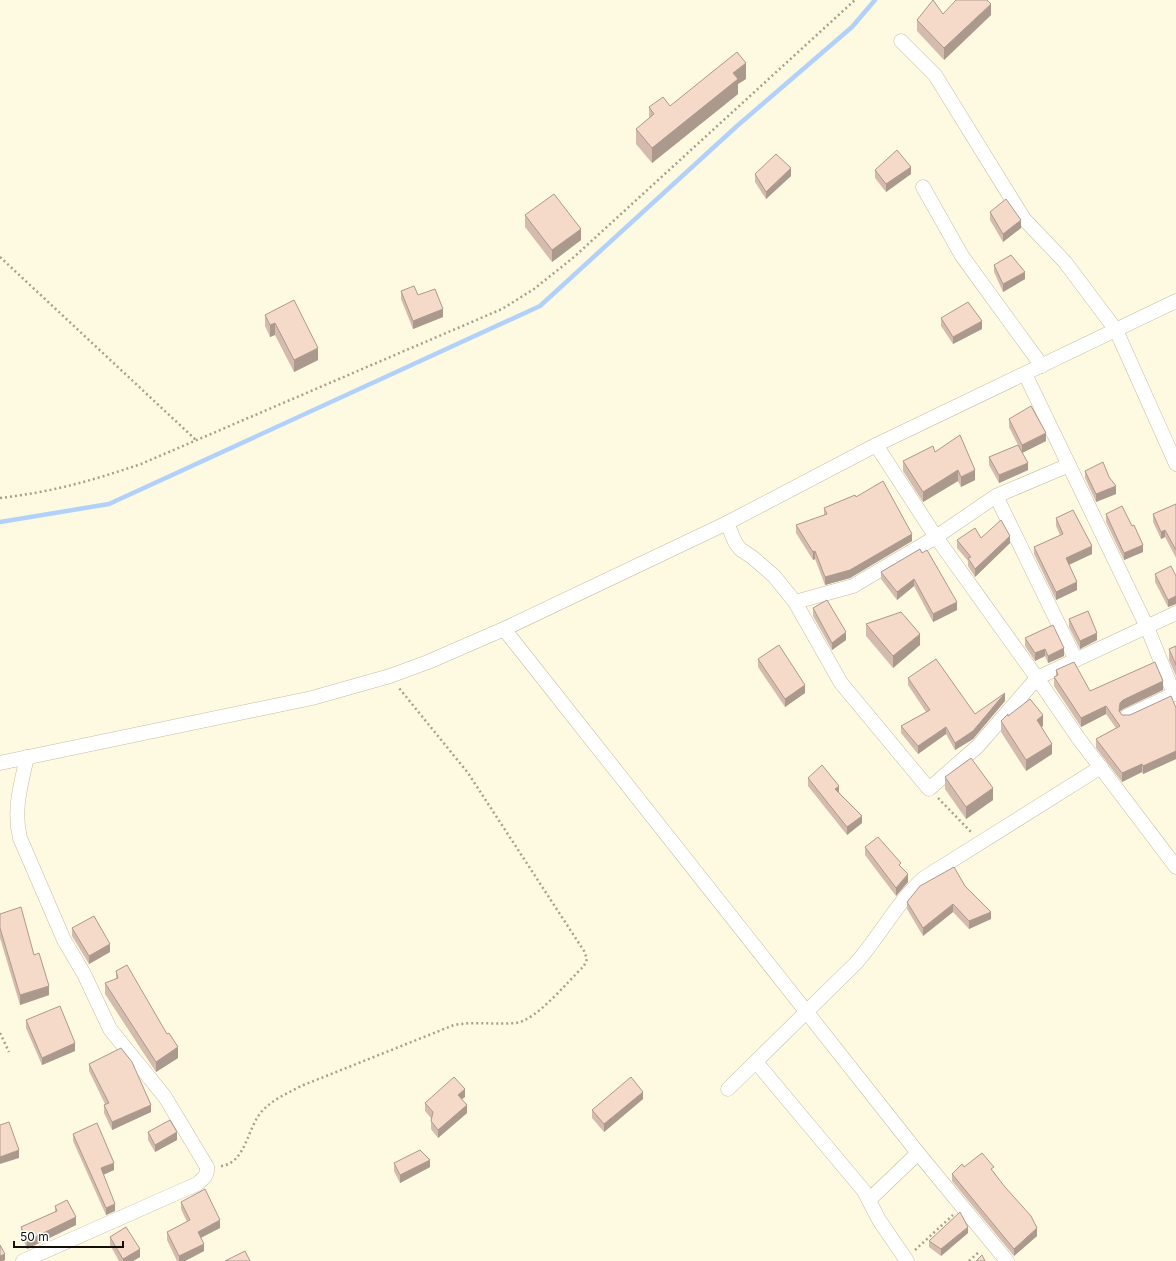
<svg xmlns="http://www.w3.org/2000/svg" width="1176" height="1261" viewBox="0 0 1176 1261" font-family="Inter,sans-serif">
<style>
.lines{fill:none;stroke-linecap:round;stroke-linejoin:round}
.stream{stroke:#b1d1fc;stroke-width:4.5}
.minor-casing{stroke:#c3bda1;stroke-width:15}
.path{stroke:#a5a18e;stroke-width:2.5;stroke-dasharray:2 3;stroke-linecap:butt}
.minor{stroke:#fff;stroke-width:14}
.wall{fill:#d4bbad}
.shaded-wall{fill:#ac998d}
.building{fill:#f6dac9;stroke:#ac998d}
</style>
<rect width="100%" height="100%" fill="#fef9e1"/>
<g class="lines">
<!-- stream -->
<path class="stream" d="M0,522L109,504L540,306L737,126L852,27L875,0"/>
<!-- minor casing -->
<g class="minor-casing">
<g id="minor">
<path d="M901,41L935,75L1024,219L1065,262L1116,330L1176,464"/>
<path d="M923,187L962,256L1042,366"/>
<path d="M1025,374L1147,627L1174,694"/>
<path d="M876,445L936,537L1037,678L1176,613"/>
<path d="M996,496L1076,660"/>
<path d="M727,523L735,542L740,549L752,557L774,576L795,602L841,683L929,789L978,746L1037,678L1079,739L1176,867"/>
<path d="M795,602L853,586L936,537L996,496L1069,465"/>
<path d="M504,629L918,1153L1007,1261"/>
<path d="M1127,716L1176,693"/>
<path d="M0,763L312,698L390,676L428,662L504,629L727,523L876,445L1176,301"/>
<path d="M756,1062L864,1191L879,1220L907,1261"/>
<path d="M728,1089L856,963C880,936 897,902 924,878L1101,767"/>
<path d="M869,1200L918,1153"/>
<path d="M23,1261L197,1184C203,1179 208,1175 207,1167L165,1097L110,1029L84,974L64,940L20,838C13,810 21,784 27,757"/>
</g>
</g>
<!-- path -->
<g class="path">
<path d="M0,257L196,440"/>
<path d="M0,498C52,492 91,481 141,464L502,309L534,289L574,257L855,0"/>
<path d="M938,798L972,833"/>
<path d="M0,1033L9,1052"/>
<path d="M221,1166C247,1163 247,1125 264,1109C274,1099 288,1093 301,1086L454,1025C475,1021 495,1025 516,1023C537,1020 568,981 584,966L587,959L584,951L468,773L399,688"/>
<path d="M915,1250L953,1215"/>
<path d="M969,1261L980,1251"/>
</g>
<!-- minor -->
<use href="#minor" class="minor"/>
</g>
<!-- wall -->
<g class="wall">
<path d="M943,14L991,15L944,60L917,31V20Z"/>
<path d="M746,79L738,84V94L652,163L636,144V129L649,118V107L670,106Z"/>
<path d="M875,170L911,174L886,192L875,178Z"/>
<path d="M755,174L791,176L766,199L755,182Z"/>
<path d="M990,212L1021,228L1003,242L990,220Z"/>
<path d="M525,215L581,240L552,262L525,227Z"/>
<path d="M994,265L1025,279L1003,292L994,272Z"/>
<path d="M401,291L418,295L443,317L413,329L401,299Z"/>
<path d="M265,315L318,360L294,372L275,335L270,337L265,326Z"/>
<path d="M941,318L982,329L953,344L941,326Z"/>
<path d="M1009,419L1046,441L1022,453L1028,470L999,483L989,465V457L1018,445L1009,427Z"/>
<path d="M935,452L975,480L961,487L958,481L923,502L903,471V461Z"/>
<path d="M1085,471L1116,494L1096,502L1085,478Z"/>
<path d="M856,497L912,541L850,578L825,585L815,559L813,560L796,533V525L824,515V508Z"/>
<path d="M1176,504V558L1165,537L1161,539L1153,522V514Z"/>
<path d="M1106,514L1132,526L1143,552L1124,560L1106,522Z"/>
<path d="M1056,518L1092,554L1069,565L1077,590L1056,600L1034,554V547L1060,535L1056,526Z"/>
<path d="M981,538L1010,543L975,577L968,566V561L957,548V540Z"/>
<path d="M920,549L957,610L933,622L914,586L897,600L881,579V572Z"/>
<path d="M1155,574L1176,576V604L1168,607L1155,582Z"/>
<path d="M813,608L846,640L832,650L813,616Z"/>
<path d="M1069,619L1097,640L1080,649L1069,627Z"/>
<path d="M866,624L920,645L893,668L866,636Z"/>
<path d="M1025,638L1064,656L1048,663L1045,656L1035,661L1025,646Z"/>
<path d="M1176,646V676L1169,660V649Z"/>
<path d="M758,659L805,693L785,707L758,667Z"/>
<path d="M1056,670L1090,691L1163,690L1123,709L1120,712L1122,715H1130L1176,708V759L1143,774L1142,772L1122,782L1096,748V739L1116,728L1106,714L1081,727L1054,686V677H1056Z"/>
<path d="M908,678L975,714L1005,701L973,739L955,750L946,734L918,754L901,733V726L926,712L908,685Z"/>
<path d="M1001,721L1043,726L1041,727L1052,754L1026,771L1001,732Z"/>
<path d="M945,777L993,800L966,819L945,789Z"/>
<path d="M808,778L839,792L862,823L847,835L808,786Z"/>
<path d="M865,847L901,867L908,882L896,896L865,855Z"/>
<path d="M965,886L991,919L969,929L953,912L923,936L907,909V902Z"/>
<path d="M0,914L34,955L49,995L20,1005L0,938Z"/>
<path d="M72,928L110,952L89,964L72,936Z"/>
<path d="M116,971L178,1058L156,1072L105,994V983L116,979Z"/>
<path d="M26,1020L75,1051L42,1065L26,1028Z"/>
<path d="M89,1064L151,1112L112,1130L104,1113V1105L105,1104L89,1071Z"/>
<path d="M465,1097L462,1099L467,1113L438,1138L431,1129V1118L425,1111V1103Z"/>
<path d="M643,1099L604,1132L592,1118V1110Z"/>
<path d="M148,1132L177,1140L155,1152L148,1140Z"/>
<path d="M73,1134L114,1170L103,1174L115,1211L106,1215L73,1141Z"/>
<path d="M394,1163L430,1167L400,1183L394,1171Z"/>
<path d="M994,1172L1037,1236L1014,1256L952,1181V1174Z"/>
<path d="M181,1202L220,1228L201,1238L204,1251L185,1261H177L167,1240V1232L187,1222L181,1209Z"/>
<path d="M55,1206L76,1225L27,1249L21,1235V1227L55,1212Z"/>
<path d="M968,1233L941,1256L929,1247V1241Z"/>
<path d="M110,1237L140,1257L133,1261H119L110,1245Z"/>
</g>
<!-- shaded-wall -->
<g class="shaded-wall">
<path d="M991,4V15L944,60V48Z"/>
<path d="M746,63V79L738,84V94L652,163V148L733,73Z"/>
<path d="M911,167V174L886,192V184Z"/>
<path d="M791,168V176L766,199V192Z"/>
<path d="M1021,220V228L1003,242V234Z"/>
<path d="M581,229V240L552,262V250Z"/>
<path d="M1025,272V279L1003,292V284Z"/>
<path d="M443,309V317L413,329V321Z"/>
<path d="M982,321V329L953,344V337Z"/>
<path d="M275,323V335L270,337V325Z"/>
<path d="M318,348V360L294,372V360Z"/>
<path d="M1046,433V441L1022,453V445Z"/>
<path d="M1028,463V470L999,483V475Z"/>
<path d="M958,470V481L923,502V492Z"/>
<path d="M975,470V480L961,487V477Z"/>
<path d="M1116,486V494L1096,502V494Z"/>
<path d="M1165,530V537L1161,539V532Z"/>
<path d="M912,534V541L850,578L825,585V577Z"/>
<path d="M1010,536V543L975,577V569Z"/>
<path d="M1143,545V552L1124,560V553Z"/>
<path d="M1092,546V554L1066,566V558Z"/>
<path d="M815,551V559L813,560V552Z"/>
<path d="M914,579V586L897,600V592Z"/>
<path d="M1077,582V590L1056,600V592Z"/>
<path d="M1176,596V604L1168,607V600Z"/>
<path d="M957,602V610L933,622V614Z"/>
<path d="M846,632V640L832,650V643Z"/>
<path d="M1097,633V640L1080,649V641Z"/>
<path d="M920,634V645L893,668V656Z"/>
<path d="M1064,648V656L1048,663V656Z"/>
<path d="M1045,649V656L1035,661V653Z"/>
<path d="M1163,681V690L1123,709L1120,711H1119L1120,703L1123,700Z"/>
<path d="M805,685V693L785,707V699Z"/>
<path d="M1005,693V701L973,739L955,750V743Z"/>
<path d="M1106,706V714L1081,727V718Z"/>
<path d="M1043,715V726L1037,730V720Z"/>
<path d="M946,727V734L918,754V746Z"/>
<path d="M1052,744V754L1026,771V760Z"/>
<path d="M1176,751V759L1143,774V766Z"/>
<path d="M1142,764V772L1122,782V773Z"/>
<path d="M839,786V793L835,789Z"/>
<path d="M993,788V800L966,819V807Z"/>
<path d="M862,816V823L847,835V827Z"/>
<path d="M908,874V882L896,896V888Z"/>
<path d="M953,904V912L923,936V928Z"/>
<path d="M991,912V919L969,929V921Z"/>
<path d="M110,944V952L89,964V956Z"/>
<path d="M49,986V995L20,1005V995Z"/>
<path d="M75,1043V1051L42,1065V1058Z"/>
<path d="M178,1047V1058L156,1072V1062Z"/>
<path d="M465,1089V1097L458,1102V1095Z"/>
<path d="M643,1092V1099L604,1132V1124Z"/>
<path d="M151,1105V1112L112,1130V1122Z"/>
<path d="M467,1105V1113L438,1138V1130Z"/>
<path d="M177,1132V1140L155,1152V1145Z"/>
<path d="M19,1150V1158L0,1164V1157Z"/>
<path d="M430,1160V1167L400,1183V1175Z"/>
<path d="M114,1163V1170L101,1176V1168Z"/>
<path d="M115,1204V1211L106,1215V1208Z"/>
<path d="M76,1217V1225L27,1249V1241Z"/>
<path d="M220,1220V1228L198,1239V1232Z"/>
<path d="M968,1227V1233L941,1256V1249Z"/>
<path d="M1037,1228V1236L1014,1256V1249Z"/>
<path d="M204,1244V1251L185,1261H179V1256Z"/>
<path d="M140,1249V1257L133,1261H123V1259Z"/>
<path d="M5,1254V1260L3,1261H0V1256Z"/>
</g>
<!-- building -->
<g class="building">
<path d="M933,0L943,14L956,0H987L991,4L944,48L917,20Z"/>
<path d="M737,52L746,63L733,73L738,79L652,148L636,129L654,114L649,107L663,97L670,106Z"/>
<path d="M897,150L911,167L886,184L875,170Z"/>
<path d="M776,154L791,168L766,192L755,174Z"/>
<path d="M554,194L581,229L552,250L525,215Z"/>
<path d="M1006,199L1021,220L1003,234L990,212Z"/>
<path d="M1011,255L1025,272L1003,284L994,265Z"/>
<path d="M414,286L418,295L435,289L443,309L413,321L401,291Z"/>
<path d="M294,300L318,348L294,360L275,323L270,325L265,315Z"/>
<path d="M968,302L982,321L953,337L941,318Z"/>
<path d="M1031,406L1046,433L1022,445L1009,419Z"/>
<path d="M960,435L975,470L961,477L958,470L923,492L903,461L933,446L935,452Z"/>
<path d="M1018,445L1028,463L999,475L989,457Z"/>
<path d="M1103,462L1109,477L1116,486L1096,494L1085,471Z"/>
<path d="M883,481L912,534L850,570L825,577L815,551L813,552L796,525L827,514L824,508L855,495L856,497Z"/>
<path d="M1176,504V550L1165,530L1161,532L1153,514Z"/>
<path d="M1122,506L1132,526L1134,525L1143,545L1124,553L1106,514Z"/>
<path d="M1073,510L1092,546L1066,558L1077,582L1056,592L1034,547L1063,534L1056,518Z"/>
<path d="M1001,520L1010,536L975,569L968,558L971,557L957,540L975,528L981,538Z"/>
<path d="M920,549L922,553L927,550L957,602L933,614L914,579L897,592L881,572Z"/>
<path d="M1171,566L1176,576V596L1168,600L1155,574Z"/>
<path d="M827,600L846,632L832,643L813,608Z"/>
<path d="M1088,611L1097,633L1080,641L1069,619Z"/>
<path d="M901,612L920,634L893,656L866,624Z"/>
<path d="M1053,625L1064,648L1048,656L1045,649L1035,653L1025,638Z"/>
<path d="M779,645L805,685L785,699L758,659Z"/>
<path d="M1176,646V665L1169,649Z"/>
<path d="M936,659L975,714L1005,693L973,731L955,743L946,727L918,746L901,726L930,710L908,678Z"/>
<path d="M1074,662L1090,691L1155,662L1163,681L1123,700L1120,703L1119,711L1122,715H1130L1171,696L1176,708V751L1143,766L1142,764L1122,773L1096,739L1120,726L1106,706L1081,718L1054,677L1058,675L1056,670Z"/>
<path d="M1030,699L1043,715L1037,720L1052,744L1026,760L1001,721L1008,714V716Z"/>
<path d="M971,758L993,788L966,807L945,777Z"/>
<path d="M822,765L839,786L835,789L862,816L847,827L808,778Z"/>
<path d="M878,837L901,863L899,865L908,874L896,888L865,847Z"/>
<path d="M954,867L965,886L991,912L969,921L953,904L923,928L907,902L920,886Z"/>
<path d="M21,907L34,955L39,953L49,986L20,995L0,928V914Z"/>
<path d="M94,916L110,944L89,956L72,928Z"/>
<path d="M127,965L167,1034L169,1033L178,1047L156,1062L105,983L118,978L116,971Z"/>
<path d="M60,1006L75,1043L42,1058L26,1020Z"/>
<path d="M121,1048L132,1062L151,1105L112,1122L104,1105L109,1103L89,1064Z"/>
<path d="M454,1077L465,1089L458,1095L467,1105L438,1130L431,1121L433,1112L425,1103Z"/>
<path d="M631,1077L643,1092L604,1124L592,1110Z"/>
<path d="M170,1120L177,1132L155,1145L148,1132Z"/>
<path d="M9,1122L19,1150L0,1157V1125Z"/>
<path d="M97,1123L114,1163L101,1168L115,1204L106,1208L73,1134Z"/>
<path d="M420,1150L430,1160L400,1175L394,1163Z"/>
<path d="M982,1153L994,1167L991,1169L1005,1187L1031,1216L1037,1228L1014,1249L952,1174L962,1164L964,1167Z"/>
<path d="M205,1189L220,1220L198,1232L204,1244L179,1256L167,1232L190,1220L181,1202Z"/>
<path d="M67,1200L76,1217L27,1241L21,1227L57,1211L55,1206Z"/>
<path d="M960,1212L968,1227L941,1249L929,1241Z"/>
<path d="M126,1227L140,1249L123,1259L110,1237Z"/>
<path d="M0,1245L5,1254L0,1256Z"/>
<path d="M245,1251L250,1261H225Z"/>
<path d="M982,1255L985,1261H976Z"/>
</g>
<!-- scale -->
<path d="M14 1241v6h109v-6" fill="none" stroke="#121006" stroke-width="2"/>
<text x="20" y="1241" font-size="12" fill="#121006" stroke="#ffffff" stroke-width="3" paint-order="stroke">50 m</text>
</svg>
